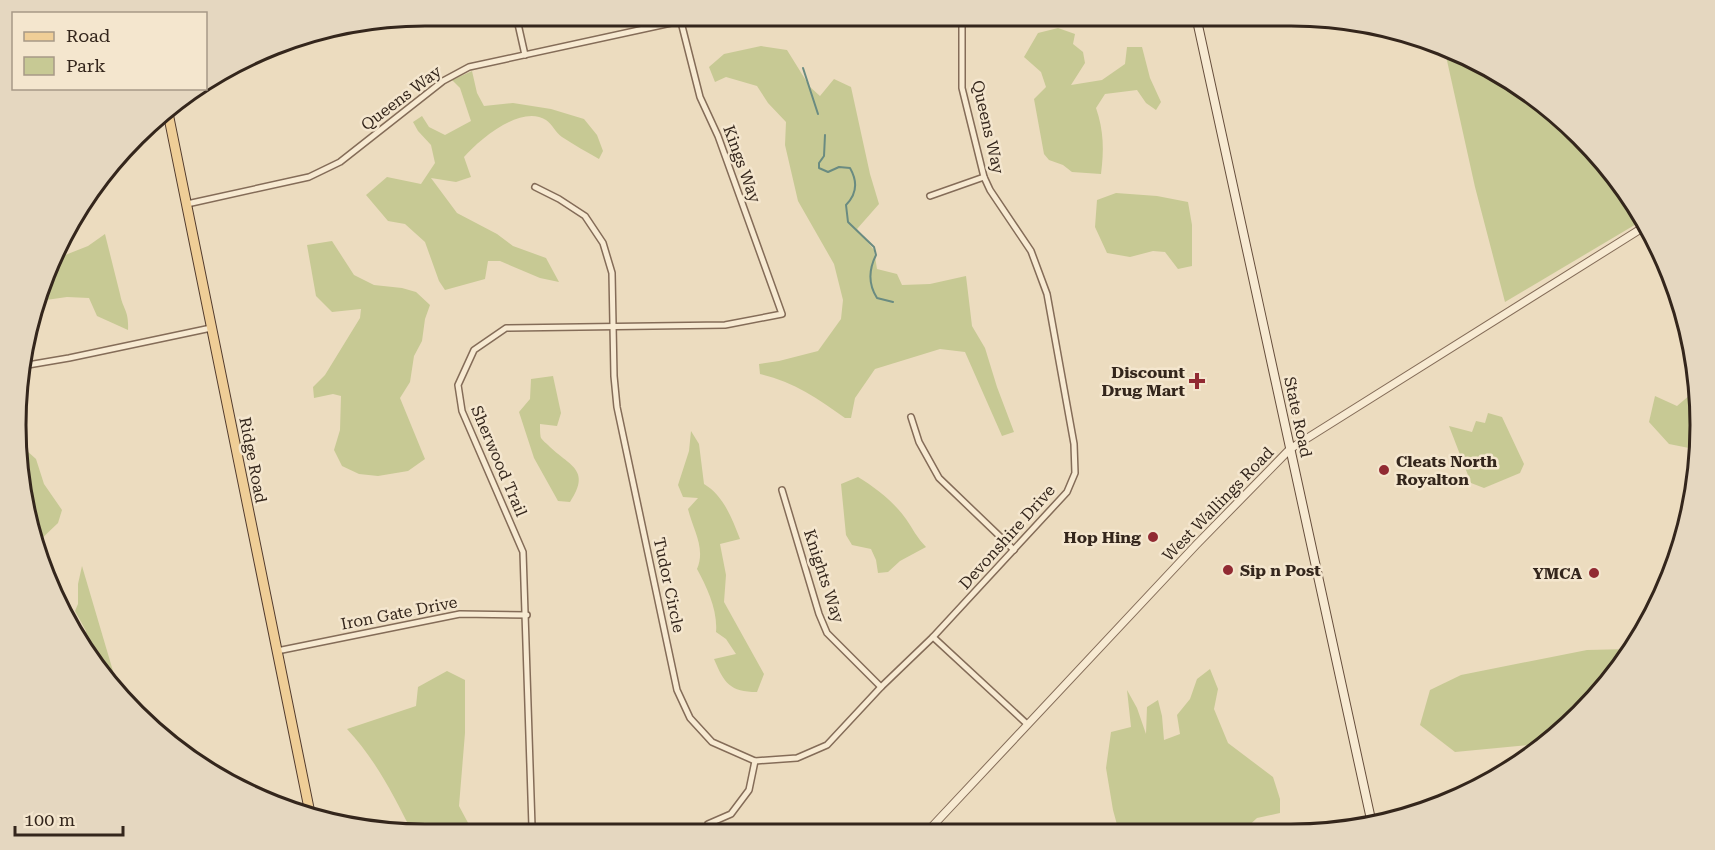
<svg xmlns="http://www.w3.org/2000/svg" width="1715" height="850" viewBox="0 0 1715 850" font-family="'Roboto Serif',serif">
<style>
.green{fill:#c7c994}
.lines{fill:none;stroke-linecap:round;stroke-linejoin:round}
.stream{stroke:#6a8b81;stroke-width:2}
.minor-casing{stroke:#846c58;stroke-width:8}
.tertiary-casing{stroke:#846c58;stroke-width:9}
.secondary-casing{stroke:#664e3c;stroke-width:10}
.primary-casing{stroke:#523b2d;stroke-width:11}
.minor{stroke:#f7ead2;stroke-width:5}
.tertiary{stroke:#f7ead2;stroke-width:7}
.secondary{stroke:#f7ead2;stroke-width:8}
.primary{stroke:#efce97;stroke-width:9}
.poi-dot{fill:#912a32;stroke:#f4e6ce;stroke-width:2}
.labels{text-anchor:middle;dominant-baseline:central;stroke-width:5;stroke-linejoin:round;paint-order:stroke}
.street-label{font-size:16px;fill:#34261c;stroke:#f4e6ce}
.poi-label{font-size:16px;font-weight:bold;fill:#34261c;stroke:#f4e6ce;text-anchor:end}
.rim{fill:none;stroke:#34261c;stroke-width:3}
</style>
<rect width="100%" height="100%" fill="#ecdcbf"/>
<!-- green -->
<g class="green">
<path d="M1283,16H1316L1346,21L1315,27H1298L1296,22Z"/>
<path d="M402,19L282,46L268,50L293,37Z"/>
<path d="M1058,28L1075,34L1073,44L1083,52L1085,63L1071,85L1102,80L1125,64L1127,47H1142L1150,78L1161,102L1156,110L1146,103L1137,90L1105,94L1096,108C1104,131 1104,151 1101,174L1072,172L1063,165L1049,160L1044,154L1034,99L1046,87L1041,72L1024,57L1038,33Z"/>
<path d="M761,46L787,50L810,87L820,96L834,79L851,87L870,174L879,204L857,229L874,250L877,269L897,274L902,285L930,284L966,276L972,326L985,348L997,387L1014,432L1002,436L965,352L940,349L875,369L855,398L851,418H845C819,399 792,381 760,374L759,364L779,361L818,351L841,319L843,300L834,264L798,201L785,145L786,122L768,103L757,86L726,77L715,82L709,67L724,54Z"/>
<path d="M1444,47C1514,73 1594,135 1632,201C1635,208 1636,216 1638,223L1505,302L1475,187Z"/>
<path d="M472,71L477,93L484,106L513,103L551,109L584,119L597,135L603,151L599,159C587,152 574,145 562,137C556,133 552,124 546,120C521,104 479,140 464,157L471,177L456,182L431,178L457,213L497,234L513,246L546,258L559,282L540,278L500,261H488L485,279L445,290L439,281L425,242L405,224L388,221L366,195L387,177L421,184L435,163L431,145L418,131L413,122L422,116L429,127L445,135L471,121L460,88L452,80Z"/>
<path d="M1116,193L1157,196L1188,202L1192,225V266L1178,269L1165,252L1153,251L1130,257L1107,253L1095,227L1097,200Z"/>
<path d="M105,234C110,254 115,274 120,294C123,310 129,310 128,330L97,316L89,298L67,297L39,301L55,259L88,246Z"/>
<path d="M332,241L354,275L374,285L402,288L416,292L430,305L425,319L422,341L414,356L410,382L400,398L425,459L408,471L378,476L359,474L342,466L334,450L340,430L341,396L333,394L314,398L313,387L325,375L360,318L361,309L332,312L316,296L307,245Z"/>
<path d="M553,376L561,413L557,426L540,424C540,428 540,435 541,438C543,441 546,443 548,445C569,466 592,469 570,502L558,501L534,458L519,412L530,399L531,379Z"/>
<path d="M1697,389L1699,450L1669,444L1649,422L1655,396L1677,406Z"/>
<path d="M1488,413L1502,417L1524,464L1520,473L1484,488L1471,483L1449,426L1472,432L1476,421L1485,423Z"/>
<path d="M691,431L699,444L704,484C723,495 732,518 740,539L720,544L726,575L724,602L764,674L757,692C730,692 724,683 714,659L736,654L726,639L716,632C718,611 707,587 697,569C706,548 693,530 688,509L698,498L683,497L678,485L689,451Z"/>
<path d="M27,451L36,459L44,484L62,510L58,523L38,542L18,478L19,453Z"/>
<path d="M858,477C875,487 895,503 906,519C913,529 917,538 926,547L900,561L888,572L878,573L876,560L871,549L852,545L846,535L841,484Z"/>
<path d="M82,566L118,688L120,694L87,648L86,631L75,611L78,604V584Z"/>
<path d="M1629,649L1598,695L1550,741L1530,745L1455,752L1420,725L1430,690L1461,675L1587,650Z"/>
<path d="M1210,669L1218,689L1214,709L1228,743L1273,777L1280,799V813L1257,818L1242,832H1119L1113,810L1106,768L1111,732L1131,727L1127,690L1137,708L1146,734L1147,707L1158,700L1162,716L1164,740L1180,734L1177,715L1190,699L1197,679Z"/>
<path d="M447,671L465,680V733L459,806L474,834H413C394,796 376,760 347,729L416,706L418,687Z"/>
<path d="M1513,765L1447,804L1430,808L1485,772Z"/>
</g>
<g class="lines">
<!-- stream -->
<g class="stream">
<path d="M803,68L818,114"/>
<path d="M825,135L824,156L819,163V168L828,172L839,167L850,168C858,182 857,194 846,205L848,222L874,247L876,255C869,269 868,284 877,298L893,302"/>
</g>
<!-- minor casing -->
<g class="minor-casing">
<g id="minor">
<path d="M516,15L525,55"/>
<path d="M535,187L559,199L585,216L603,243L612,273L614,376L617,407L677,690L690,718L712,742L755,761L797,758L827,745L881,687L933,637L1067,492L1075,473L1074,444L1047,294L1031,251L990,190L984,177L962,88V16"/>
<path d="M930,196L984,177"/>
<path d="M187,204L309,177L340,162L443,81L469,67L708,15"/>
<path d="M22,366L69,358L211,328"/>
<path d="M911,417L919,442L939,478L1014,550"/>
<path d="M782,490L819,614L827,633L881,687"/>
<path d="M933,637L1027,724"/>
<path d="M277,651L460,614L527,615"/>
<path d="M708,824L731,814L749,790L755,761"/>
<path d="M532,827L523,552L462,411L458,385L474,350L506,328L725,325L782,314L718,136L700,97L681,22"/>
</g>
</g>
<!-- tertiary casing -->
<g class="tertiary-casing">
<path id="tertiary" d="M926,833L1196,545L1290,449L1647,225"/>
</g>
<!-- secondary casing -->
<g class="secondary-casing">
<path id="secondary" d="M1196,16L1372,824"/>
</g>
<!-- primary casing -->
<g class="primary-casing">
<path id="primary" d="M167,108L311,818"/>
</g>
<!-- minor -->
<use href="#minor" class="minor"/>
<!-- tertiary -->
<use href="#tertiary" class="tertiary"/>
<!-- secondary -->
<use href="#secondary" class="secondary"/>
<!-- primary -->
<use href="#primary" class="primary"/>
</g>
<!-- markers -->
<g class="poi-dot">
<path d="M1194 372h6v6h6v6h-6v6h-6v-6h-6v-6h6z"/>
<circle cx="1384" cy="470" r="6"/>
<circle cx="1153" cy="537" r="6"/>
<circle cx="1228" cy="570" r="6"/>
<circle cx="1594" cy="573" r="6"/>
</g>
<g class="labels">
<!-- street labels -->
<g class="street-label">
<text transform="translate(401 98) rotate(-37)">Queens Way</text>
<text transform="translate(988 127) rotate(77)">Queens Way</text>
<text transform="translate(742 164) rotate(70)">Kings Way</text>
<text transform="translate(1298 417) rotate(78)">State Road</text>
<text transform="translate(253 460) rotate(79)">Ridge Road</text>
<text transform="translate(499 461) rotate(67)">Sherwood Trail</text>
<text transform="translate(1218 504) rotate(-46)">West Wallings Road</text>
<text transform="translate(1007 537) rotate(-48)">Devonshire Drive</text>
<text transform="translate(824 576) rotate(72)">Knights Way</text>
<text transform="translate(669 585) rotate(78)">Tudor Circle</text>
<text transform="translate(399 613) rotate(-11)">Iron Gate Drive</text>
</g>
<!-- poi labels -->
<g class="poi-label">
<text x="1185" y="372">Discount<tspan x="1185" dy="18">Drug Mart</tspan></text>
<text x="1396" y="461" text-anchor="start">Cleats North<tspan x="1396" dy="18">Royalton</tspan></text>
<text x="1141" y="537">Hop Hing</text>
<text x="1240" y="570" text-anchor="start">Sip n Post</text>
<text x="1582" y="573">YMCA</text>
</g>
</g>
<!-- crop -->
<path d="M0 0H1715V850H0ZM425 26H1291A399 399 0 0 1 1690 425V425A399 399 0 0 1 1291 824H425A399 399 0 0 1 26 425V425A399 399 0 0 1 425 26Z" fill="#e5d7c0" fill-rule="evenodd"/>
<path class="rim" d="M425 26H1291A399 399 0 0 1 1690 425V425A399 399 0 0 1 1291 824H425A399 399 0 0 1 26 425V425A399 399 0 0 1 425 26Z"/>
<!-- legend -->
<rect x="12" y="12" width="195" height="78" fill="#f4e6ce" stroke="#a79987" stroke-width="1.5"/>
<rect x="24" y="32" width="30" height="9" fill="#efce97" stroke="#a79987" stroke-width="1.5"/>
<text x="66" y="42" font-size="18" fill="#34261c">Road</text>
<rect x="24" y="57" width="30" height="18" fill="#c7c994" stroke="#a79987" stroke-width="1.5"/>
<text x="66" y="72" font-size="18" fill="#34261c">Park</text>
<!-- scale -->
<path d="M15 826v9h108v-9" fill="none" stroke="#34261c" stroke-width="3"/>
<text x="24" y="826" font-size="18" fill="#34261c" stroke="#f4e6ce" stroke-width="4.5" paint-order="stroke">100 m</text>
</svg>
